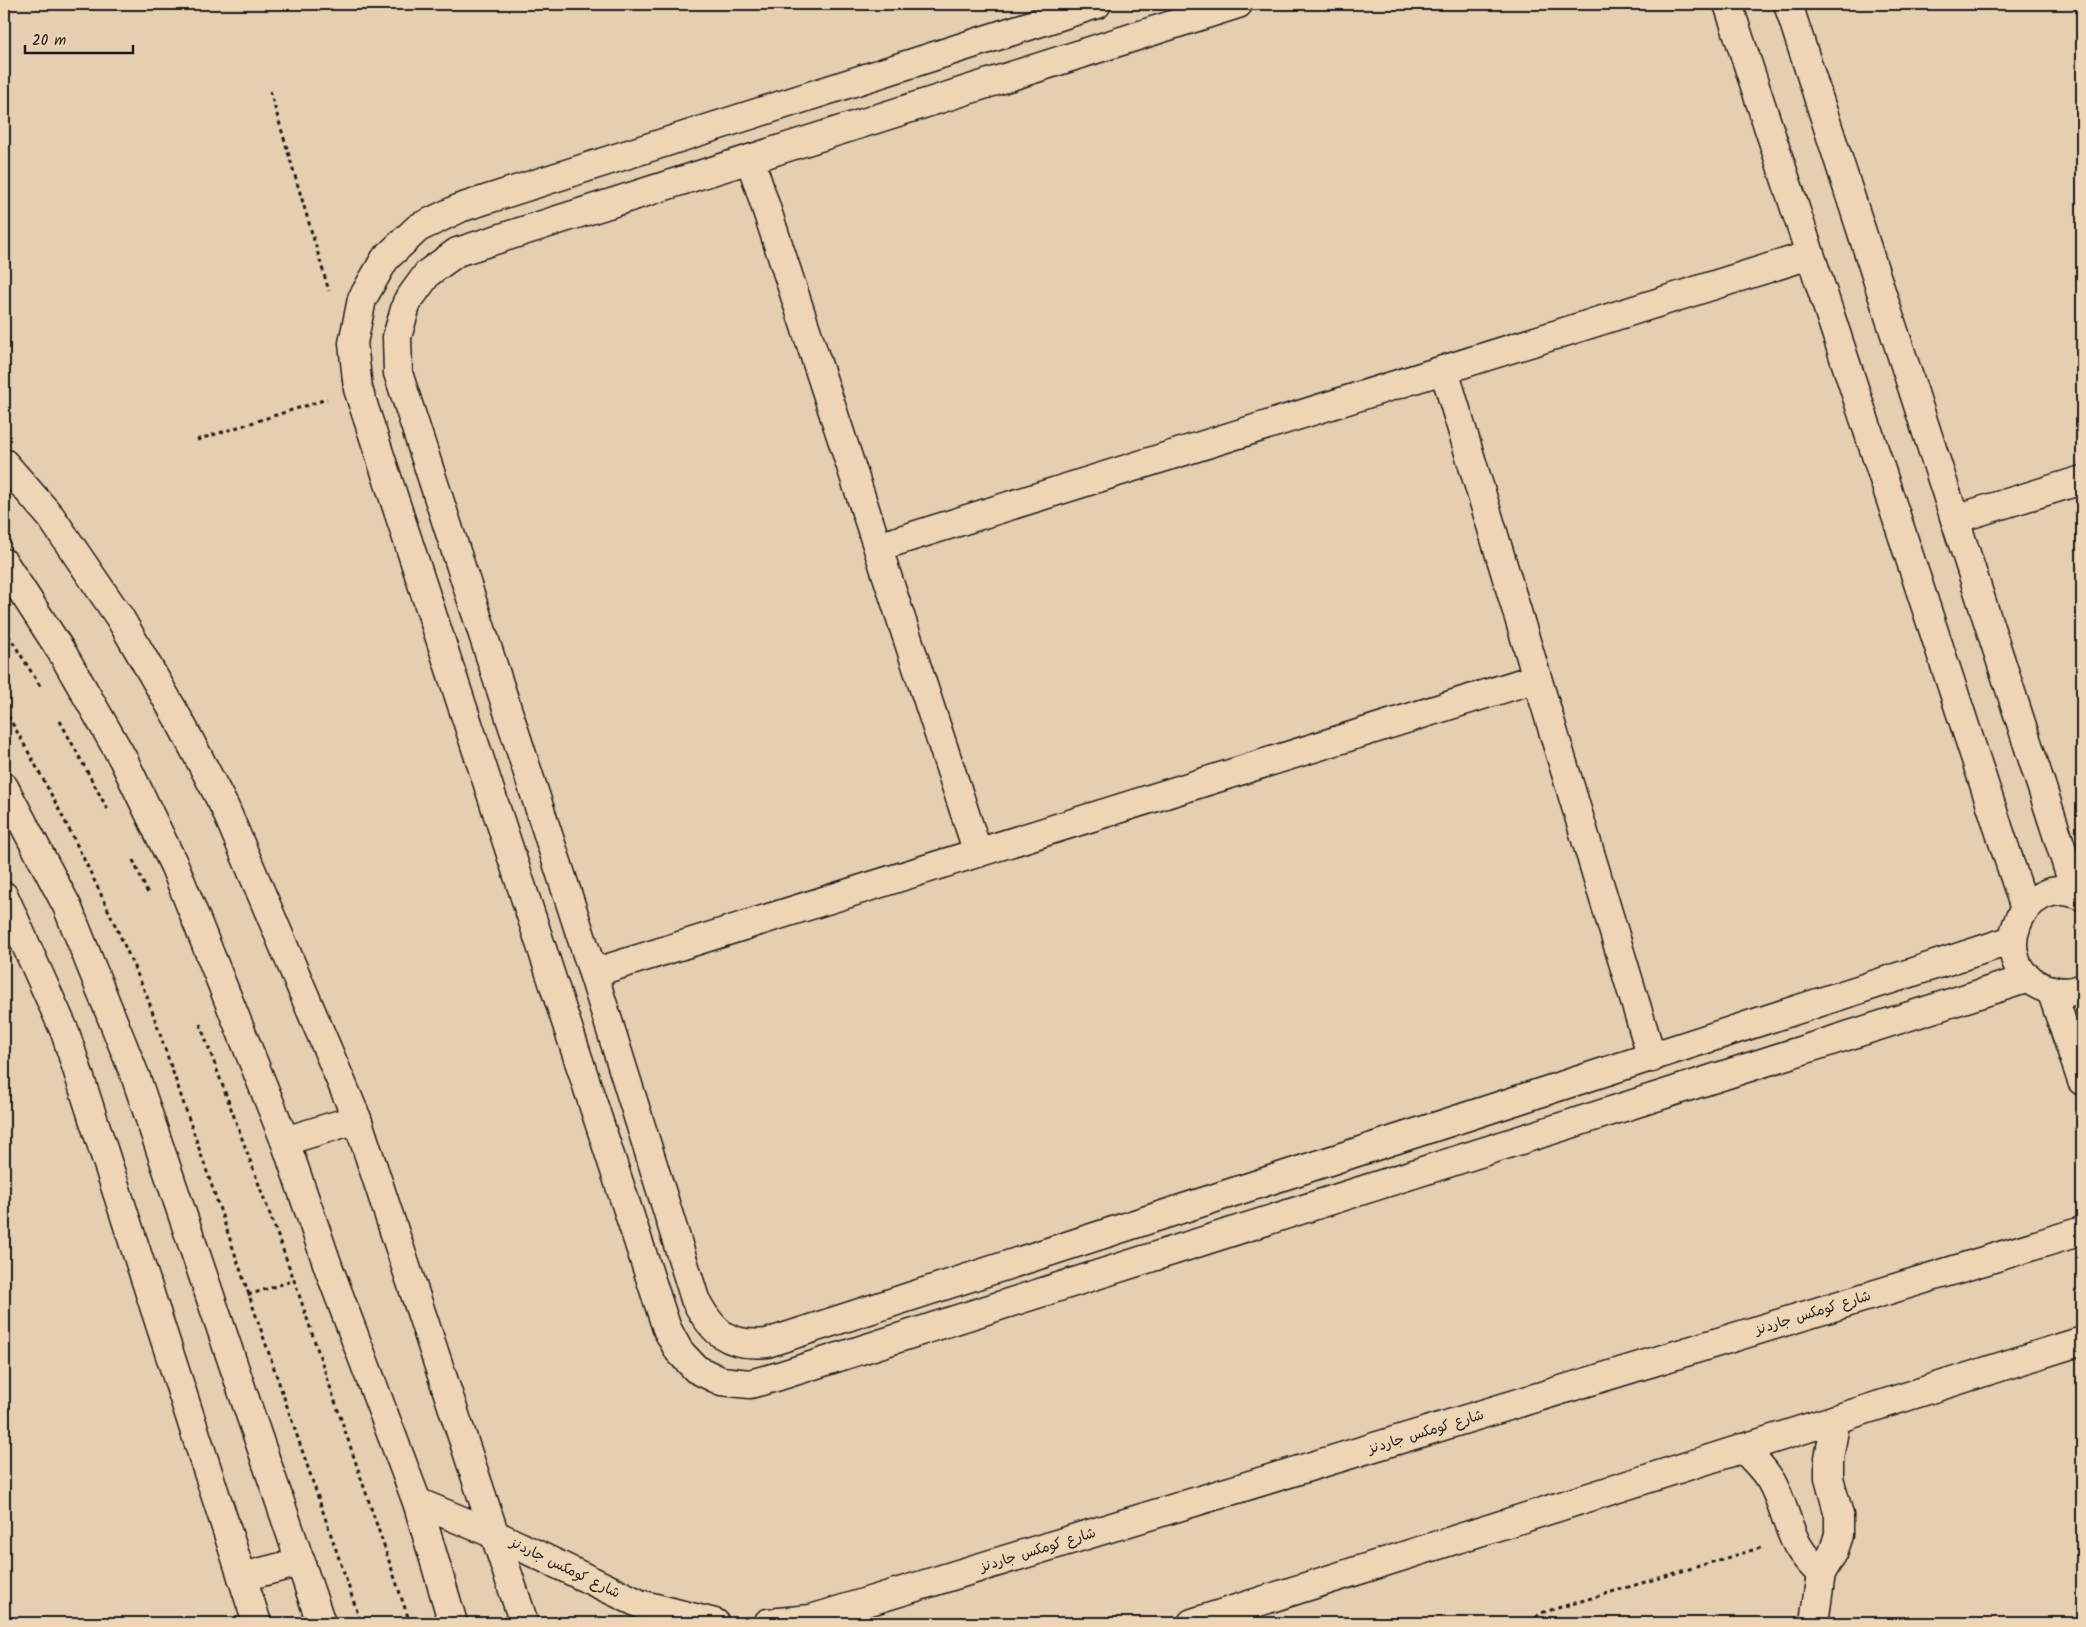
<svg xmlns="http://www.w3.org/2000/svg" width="2086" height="1627" viewBox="0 0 2086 1627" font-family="Kalam,'Playpen Sans Arabic',sans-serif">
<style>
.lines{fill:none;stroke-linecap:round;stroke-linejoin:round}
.minor-casing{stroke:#1c1c1c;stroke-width:31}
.path{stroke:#1c1c1c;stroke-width:3;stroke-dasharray:4 4;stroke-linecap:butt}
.minor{stroke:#eed5b6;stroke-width:28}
.labels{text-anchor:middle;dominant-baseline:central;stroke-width:5;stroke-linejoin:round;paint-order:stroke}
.street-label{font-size:14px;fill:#1c1c1c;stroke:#eed5b6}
</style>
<rect width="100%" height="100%" fill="#e6ceb0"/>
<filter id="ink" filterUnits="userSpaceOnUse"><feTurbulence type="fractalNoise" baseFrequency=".02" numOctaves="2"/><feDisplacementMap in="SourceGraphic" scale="10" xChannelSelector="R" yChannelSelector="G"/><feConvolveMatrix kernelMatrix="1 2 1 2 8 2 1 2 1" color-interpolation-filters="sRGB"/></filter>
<g filter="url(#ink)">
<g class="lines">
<!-- minor casing -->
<g class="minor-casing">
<g id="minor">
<path d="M1097,4L460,208L418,228L385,259L362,299L353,343L358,389L667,1329L679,1351L696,1369L721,1381L750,1384L776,1377L2029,978"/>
<path d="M1238,4L457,252L428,273L407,302L397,337L398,373L593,973L695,1299C712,1332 728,1347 767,1343L2012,940"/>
<path d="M1728,4L2025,909"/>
<path d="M1788,4L2076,893"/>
<path d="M750,159L978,853"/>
<path d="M1444,370L1652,1058"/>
<path d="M4,463L51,517L120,618L180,722L225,808L357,1119L524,1623"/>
<path d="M1955,519L2082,480"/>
<path d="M878,547L1810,255"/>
<path d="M4,563L63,654L123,759L175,867L285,1141L329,1269L417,1502L453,1623"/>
<path d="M4,787L67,906L136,1078L321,1623"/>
<path d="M4,896L65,1032L257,1623"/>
<path d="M2082,896C2022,868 1982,966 2045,988C2057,992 2071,994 2082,988"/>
<path d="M593,973L1537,678"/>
<path d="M2051,990L2082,1081"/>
<path d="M285,1141L357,1119"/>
<path d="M1742,1448C1753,1458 1763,1468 1771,1481C1791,1517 1785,1542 1821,1573"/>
<path d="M417,1502L494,1534L640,1604L715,1623"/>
<path d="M242,1577L301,1562"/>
<path d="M768,1623L811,1619L2082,1231"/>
<path d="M1192,1623L2082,1341"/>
<path d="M1814,1623L1821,1573L1833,1553L1839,1535V1515L1829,1478V1458L1836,1419"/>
</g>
</g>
<!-- path -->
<g class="path">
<path d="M270,91L329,291"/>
<path d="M197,440L327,399"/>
<path d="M4,628L42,689"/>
<path d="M4,709C59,804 105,899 148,999L361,1623"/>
<path d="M60,721L109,812"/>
<path d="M133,860L149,896"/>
<path d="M200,1024L294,1280L410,1623"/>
<path d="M248,1295L295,1280"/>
<path d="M1530,1623L1541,1613L1763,1547"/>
</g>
<!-- minor -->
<use href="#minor" class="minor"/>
</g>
</g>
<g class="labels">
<!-- street labels -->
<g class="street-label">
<text transform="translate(1813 1313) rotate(-17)">شارع كومكس جاردنز</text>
<text transform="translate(1426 1432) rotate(-17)">شارع كومكس جاردنز</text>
<text transform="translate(1038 1550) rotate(-17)">شارع كومكس جاردنز</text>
<text transform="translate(565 1568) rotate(26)">شارع كومكس جاردنز</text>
</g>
</g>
<!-- margin -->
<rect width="2086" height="1627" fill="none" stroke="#eed5b6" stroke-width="20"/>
<rect x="10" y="10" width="2066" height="1607" fill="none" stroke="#1c1c1c" stroke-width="2" filter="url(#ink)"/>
<!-- scale -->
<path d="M25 45v8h108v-8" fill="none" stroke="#1c1c1c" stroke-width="2.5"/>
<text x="32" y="45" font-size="15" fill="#1c1c1c" stroke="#eed5b6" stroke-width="4" paint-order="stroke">20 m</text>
</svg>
